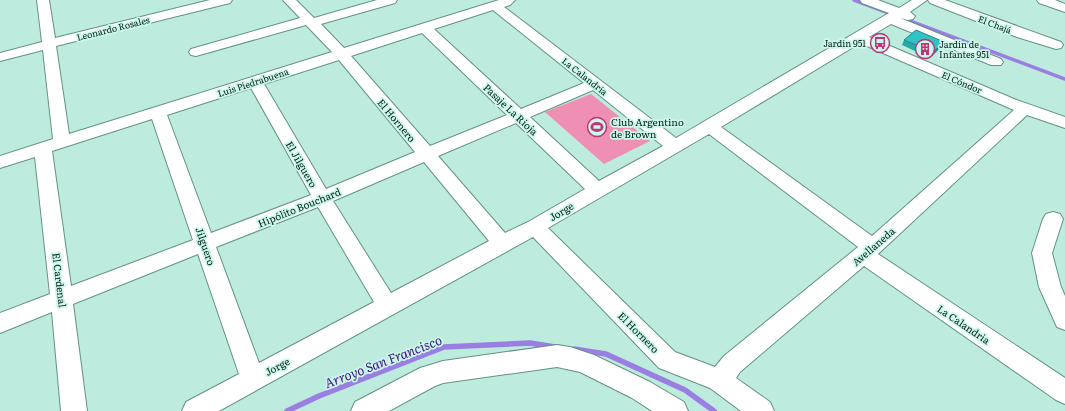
<svg xmlns="http://www.w3.org/2000/svg" width="1065" height="411" viewBox="0 0 1065 411" font-family="Literata,serif">
<style>
.green{fill:#ef8fb4}
.lines{fill:none;stroke-linecap:round;stroke-linejoin:round}
.stream-far1{stroke:#9b7ee2;stroke-width:3.5}
.stream{stroke:#9b7ee2;stroke-width:5.5}
.minor-casing{stroke:#659185;stroke-width:2}
.minor{fill:#fff;fill-rule:evenodd}
.wall{fill:#29a8a9}
.shaded-wall{fill:#228889}
.building{fill:#30c3c4;stroke:#228889}
.labels{text-anchor:middle;dominant-baseline:central;stroke-width:3.5;stroke-linejoin:round;paint-order:stroke}
.far-street-label{font-size:9px;fill:#0a1c18;stroke:#caf9eb}
.far-poi-label{font-size:9px;fill:#0a1c18;stroke:#caf9eb;text-anchor:end}
.street-label{font-size:10px;fill:#0a1c18;stroke:#caf9eb}
.poi-label{font-size:10px;fill:#0a1c18;stroke:#caf9eb;text-anchor:start}
.near-water-label{font-size:13px;font-style:italic;fill:#440a86;stroke:#caf9eb}
</style>
<rect width="100%" height="100%" fill="#bdecde"/>
<!-- green -->
<path class="green" d="M591,94L650,141L604,164L545,112Z"/>
<g class="lines">
<!-- stream-far1 -->
<path class="stream-far1" d="M854,0L1065,79"/>
<!-- stream -->
<g class="stream">
<path d="M574,349L606,354L685,390L714,411"/>
<path d="M287,411L319,396L444,347L530,343L555,347"/>
</g>
<!-- minor casing -->
<g class="minor-casing">
<g id="minor">
<path d="M37,0H49L55,38L210,0H232L230,3L56,46L69,134L332,52L306,25L196,56L191,55L189,52L191,49L300,18L283,0H296L314,18L377,0H397L395,3L321,24L344,48L499,0H515L510,5L504,7L676,138L889,13L862,3L860,0H878L899,8L912,0H927L910,12L915,16L913,19L908,20L900,18L1001,59L1003,62L1001,65H991L891,24L869,37L1014,99L1065,117V128L1027,115L878,254L1065,378V404L1056,400L864,266L740,372L736,378L770,402L774,411H741L710,388L659,368L533,237L219,411H182L186,402L239,374L198,254L73,304L87,411H61L52,312L0,333V313L50,294L35,157L0,168V156L53,139L43,50L0,61V53L42,42ZM493,10L584,83L521,109L434,29ZM422,33L507,115L430,146L351,56ZM860,43L1014,110L872,236L721,127ZM339,60L415,152L326,189L264,84ZM251,88L311,195L211,233L167,115ZM593,90L663,146L599,181L530,117ZM152,119L193,240L71,286L52,151ZM516,123L585,189L528,222L505,233L438,156ZM709,134L858,247L724,356L715,367L675,352L548,228ZM424,162L489,241L391,293L333,201ZM318,207L374,302L259,363L216,247Z"/>
<path d="M928,0H945L1061,42L1063,45L1061,48L1056,49L1017,37L930,3Z"/>
<path d="M1037,0H1055L1065,4V12L1039,3Z"/>
<path d="M1053,212L1060,214L1063,219L1052,253L1061,287L1065,296V330L1057,327L1039,287L1032,253L1043,219L1046,214Z"/>
<path d="M557,345L570,347L594,355L650,382L684,402L688,411H652L632,398L580,372L557,367L443,383L435,386L389,411H351L355,402L420,368L443,361Z"/>
</g>
</g>
<!-- minor -->
<use href="#minor" class="minor"/>
</g>
<!-- wall -->
<path class="wall" d="M904,40L941,47L930,58L902,45Z"/>
<!-- shaded-wall -->
<path class="shaded-wall" d="M944,42L941,47L930,58L933,52Z"/>
<!-- building -->
<path class="building" d="M916,30L944,42L933,52L904,40Z"/>
<!-- icons -->
<defs>
<g id="bus-ring" transform="scale(1)"><circle r="9.5" fill="#caf9eb" stroke="#bc3576" stroke-width="1.5"/><path d="M-5-6H5V4H4V6H2V4H-2V6H-4V4H-5ZM-3.5-4V0h7V-4ZM-3.5 1.2v1.5H-2V1.2ZM2 1.2v1.5H3.5V1.2Z" fill="#bc3576"/></g>
<g id="building-ring" transform="scale(1)"><circle r="9.5" fill="#caf9eb" stroke="#bc3576" stroke-width="1.5"/><path d="M-4-6H4V6H1V3H-1V6H-4ZM-2.5-4.3h1.7v1.8h-1.7ZM.8-4.3h1.7v1.8H.8ZM-2.5-1h1.7V.8h-1.7ZM.8-1h1.7V.8H.8Z" fill="#bc3576"/></g>
<g id="stadium-ring" transform="scale(1)"><circle r="9.5" fill="#caf9eb" stroke="#bc3576" stroke-width="1.5"/><path d="M0-5a6.5 5 0 1 0 0 10a6.5 5 0 1 0 0-10ZM-3.5-1.8h7v3.6h-7Z" fill="#bc3576"/></g>
</defs>
<g fill-rule="evenodd">
<use href="#bus-ring" x="880" y="43"/>
<use href="#building-ring" x="925" y="49"/>
<use href="#stadium-ring" x="597" y="127"/>
</g>
<g class="labels">
<!-- far-street labels -->
<g class="far-street-label">
<text transform="translate(995 24) rotate(21)">El Chajá</text>
<text transform="translate(113 28) rotate(-14)">Leonardo Rosales</text>
<text transform="translate(585 76) rotate(38)">La Calandria</text>
<text transform="translate(253 82) rotate(-18)">Luis Piedrabuena</text>
<text transform="translate(962 82) rotate(23)">El Cóndor</text>
</g>
<!-- far-poi labels -->
<g class="far-poi-label">
<text x="866" y="43">Jardín 951</text>
<text x="939" y="44" text-anchor="start">Jardín de<tspan x="939" dy="10">Infantes 951</tspan></text>
</g>
<!-- street labels -->
<g class="street-label">
<text transform="translate(511 109) rotate(43)">Pasaje La Rioja</text>
<text transform="translate(397 120) rotate(50)">El Hornero</text>
<text transform="translate(302 164) rotate(60)">El Jilguero</text>
<text transform="translate(299 207) rotate(-22)">Hipólito Bouchard</text>
<text transform="translate(561 211) rotate(-31)">Jorge</text>
<text transform="translate(206 246) rotate(71)">Jilguero</text>
<text transform="translate(873 246) rotate(-41)">Avellaneda</text>
<text transform="translate(60 280) rotate(83)">El Cardenal</text>
<text transform="translate(964 324) rotate(34)">La Calandria</text>
<text transform="translate(639 332) rotate(45)">El Hornero</text>
<text transform="translate(277 366) rotate(-28)">Jorge</text>
</g>
<!-- poi labels -->
<g class="poi-label">
<text x="611" y="121">Club Argentino<tspan x="611" dy="12">de Brown</tspan></text>
</g>
<!-- near-water labels -->
<g class="near-water-label">
<text transform="translate(383 361) rotate(-21)">Arroyo San Francisco</text>
</g>
</g>
</svg>
